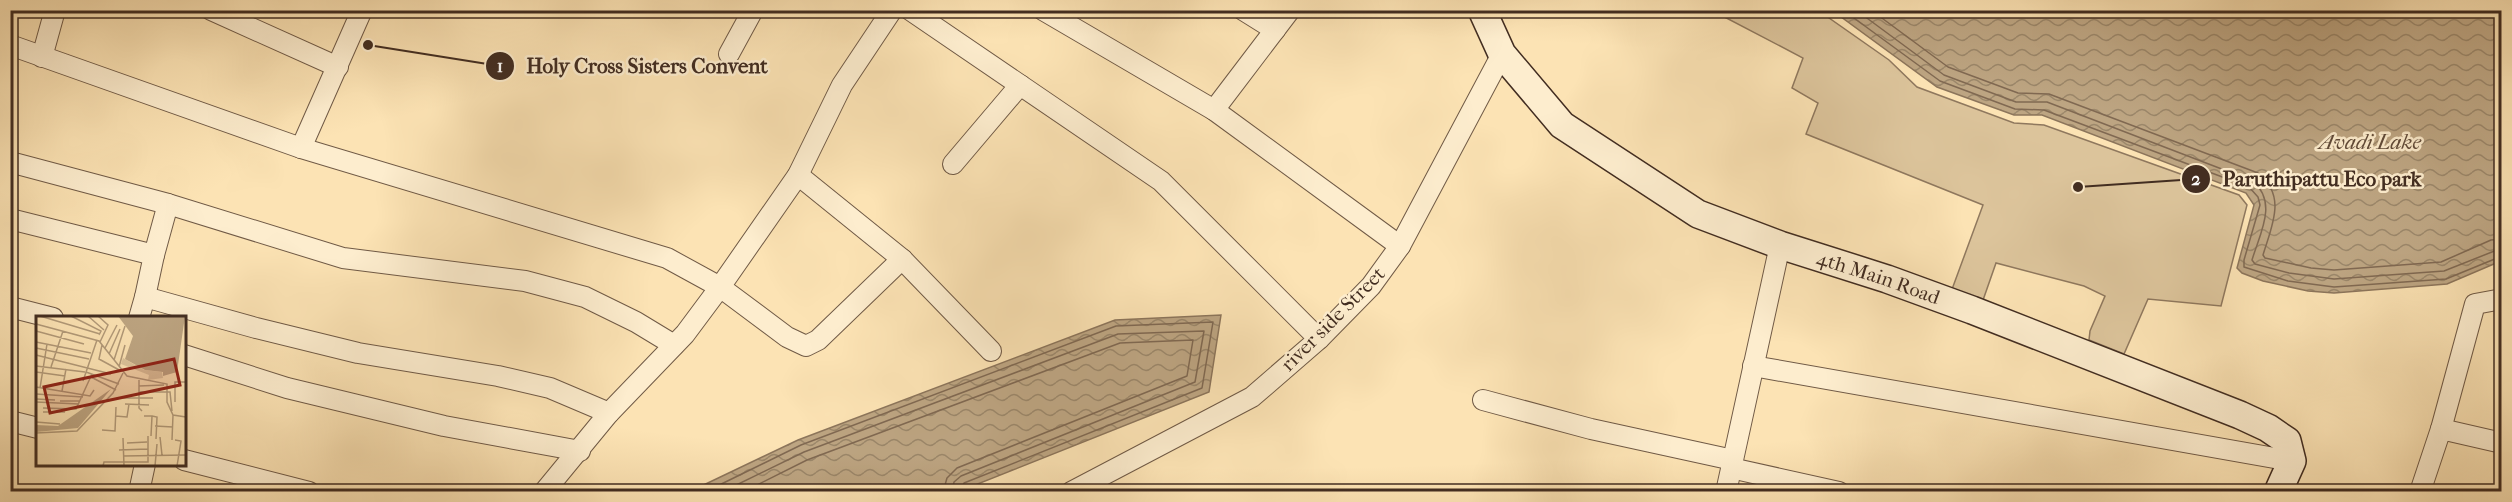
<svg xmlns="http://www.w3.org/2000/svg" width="2512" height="502" viewBox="0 0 2512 502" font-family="'IM FELL French Canon',serif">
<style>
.park{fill:#dcc49b;stroke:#8f785e;stroke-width:1.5}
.water{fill:url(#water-waves);stroke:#8c755b;stroke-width:1.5}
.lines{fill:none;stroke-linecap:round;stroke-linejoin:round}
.shore{stroke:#806952;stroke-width:1.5}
.street-casing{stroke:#705a46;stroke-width:22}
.secondary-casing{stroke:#422d21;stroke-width:30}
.street{stroke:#fdedce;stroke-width:20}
.secondary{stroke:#fdedce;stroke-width:27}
.labels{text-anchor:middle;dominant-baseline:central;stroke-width:5;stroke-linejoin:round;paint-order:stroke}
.street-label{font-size:20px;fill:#422d21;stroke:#fdedce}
.water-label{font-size:21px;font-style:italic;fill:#614b39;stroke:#fdedce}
.inset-road{fill:none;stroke:#b29a79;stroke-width:1.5}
.view{fill:#8f2418;fill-opacity:0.15;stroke:#8f2418;stroke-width:3}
.inset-edge{fill:none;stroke:#422d21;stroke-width:3}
.leader{fill:none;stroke:#422d21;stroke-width:2}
.callout-dot{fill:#422d21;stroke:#fdedce;stroke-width:2}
.mark-label{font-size:18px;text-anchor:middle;font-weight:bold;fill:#fff}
.callout-label{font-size:21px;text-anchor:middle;font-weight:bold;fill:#422d21;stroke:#fdedce;stroke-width:5;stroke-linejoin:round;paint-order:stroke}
</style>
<defs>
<pattern id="water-waves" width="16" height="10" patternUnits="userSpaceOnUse" patternTransform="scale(1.5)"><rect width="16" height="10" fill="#bda582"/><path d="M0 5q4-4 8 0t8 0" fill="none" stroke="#9b876a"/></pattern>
</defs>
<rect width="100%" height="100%" fill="#fce3b4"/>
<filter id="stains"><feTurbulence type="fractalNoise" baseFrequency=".00333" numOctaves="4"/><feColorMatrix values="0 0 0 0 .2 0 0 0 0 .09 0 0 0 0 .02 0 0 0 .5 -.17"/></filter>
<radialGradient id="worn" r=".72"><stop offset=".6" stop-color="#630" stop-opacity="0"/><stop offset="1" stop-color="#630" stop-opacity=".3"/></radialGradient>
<!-- park -->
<path class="park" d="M1713,11H1819L1889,60L1917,87L2014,123L2044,125L2239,195L2247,205L2221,306L2148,299L2124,354L2089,340L2090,331L2105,296L2084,286L1996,263L1982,303L1951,292L1983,205L1806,134L1818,103L1792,88L1803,58Z"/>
<!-- water -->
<g class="water">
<path d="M1833,11H2501V261L2447,284L2334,293L2308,291L2263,281L2242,273L2237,268L2254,205L2246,193L2042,115H2014L1937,87Z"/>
<path d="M1221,315L1209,392L960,491H691L798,440L1115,320Z"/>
</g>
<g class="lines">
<!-- shore -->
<g class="shore">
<path d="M1843,10L1940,81L2015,109L2044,110L2249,187L2258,197L2260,205L2244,260V267L2288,281L2334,287L2446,279L2502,256"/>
<path d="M1856,10L1944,75L2016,102H2047L2253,181C2278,203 2260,233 2252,260L2255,264L2289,273L2334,279L2444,271L2502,248"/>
<path d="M1871,10L1948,67L2018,93L2049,94L2258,173C2287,196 2272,225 2263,255L2265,258L2311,268L2334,270L2441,262L2491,240L2502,239"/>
<path d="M705,492L801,445L1116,326L1213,322L1202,388L964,483L960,492"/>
<path d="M722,492L804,452L1118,334L1204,331L1195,382L961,476L954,482L952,492"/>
<path d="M743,492L807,460L1120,343L1193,340L1187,376L957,468L947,478L943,492"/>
</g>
<!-- street casing -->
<g class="street-casing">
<g id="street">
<path d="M211,10L338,67"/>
<path d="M910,10L1161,181L1319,339"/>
<path d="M1043,10L1214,110L1400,246"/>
<path d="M1243,10L1275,30"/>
<path d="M10,45L301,148L667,258L720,287L787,337L806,346L818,340L902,259"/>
<path d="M729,54L753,10"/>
<path d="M42,57L55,10"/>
<path d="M1214,110L1290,10"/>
<path d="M301,148L362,10"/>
<path d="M10,162L168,204L343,258L525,281L585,297L636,322L674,345"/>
<path d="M953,164L1020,85"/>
<path d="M798,175L902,259L991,351"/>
<path d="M10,219L154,255L145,297"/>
<path d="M154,255L168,204"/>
<path d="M10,307L53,318"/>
<path d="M139,318L145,297L256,328L358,353L498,376L550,388L609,413"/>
<path d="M184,355L287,388L444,426L580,451"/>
<path d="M1753,366L2292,461"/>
<path d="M1483,400L1591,429L1733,460"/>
<path d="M10,421L38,428"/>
<path d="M2441,429L2475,304L2502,299"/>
<path d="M184,460L309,492"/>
<path d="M1731,468L1839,492"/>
<path d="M139,492L145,464"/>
<path d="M544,492L609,413L685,334L720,287L798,175L842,85L892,10"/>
<path d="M1071,492L1252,397L1319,339L1371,286L1400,246L1502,54"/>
<path d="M1726,492L1780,245"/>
<path d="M2420,492L2441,429L2502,443"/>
</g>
</g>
<!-- secondary casing -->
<g class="secondary-casing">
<g id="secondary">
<path id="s1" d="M1482,10L1502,54L1562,125L1698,214L1780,245L1887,279L1972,310L2240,415L2268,428L2287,441L2292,461L2278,492"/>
</g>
</g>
<!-- street -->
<use href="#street" class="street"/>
<!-- secondary -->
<use href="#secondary" class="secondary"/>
</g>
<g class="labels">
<!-- street labels -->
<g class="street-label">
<text stroke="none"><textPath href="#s1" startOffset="495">4th Main Road</textPath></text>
<text transform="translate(1333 319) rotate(-45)">river side Street</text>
</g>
<!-- water labels -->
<g class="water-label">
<text x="2370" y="142">Avadi Lake</text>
</g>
</g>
<!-- overview -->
<g transform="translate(36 316)">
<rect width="150" height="150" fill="#fce3b4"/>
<path d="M87,42L108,54L126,56L127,62L112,64L113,59L85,48Z" fill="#dcc49b"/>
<path d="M82,0H149L141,56L127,60V56L109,54L89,43L97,20ZM75,73L42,112L0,116V109L22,110Z" fill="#bda582"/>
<path class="inset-road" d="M4,0L64,18M35,0L65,15L63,19M52,0L68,14M62,0L72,9L64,26M0,8L63,25L91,60L131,68V86L137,99L150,101M0,15L48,28M0,26L55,37M66,29L63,43L85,55M0,32L53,43M69,32L81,9M73,38L84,13M0,39L75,58M78,44L89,10M0,50L49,56M15,51L27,15M83,51L89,29M0,56L29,60M50,56L83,68M55,61L80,74M103,64V92L106,95M47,65L61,24M103,70L128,69M0,71L54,80L58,74M4,72L11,28M26,75L30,53M103,76H134L136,95M0,78L47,81M87,82H117M0,83L19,84M24,85H44M0,86L43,88M139,86V66H150M89,88L113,89M7,92L40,93L56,58M7,96H29M79,100L91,101L93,88M108,100H116L115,120M116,100L121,101L120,123M0,106L24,108M119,110L137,111M66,114L79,115L80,91M0,117L41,115L77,77L87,57M124,121L126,139M87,122L88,150M136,124L137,99M139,124L145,125L141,150M91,127L111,126M83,134L112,133M87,140L150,139M67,150L68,146H112V120M119,150L121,128"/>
<path class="view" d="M138,43L144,69L14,97L8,71Z"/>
<rect width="150" height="150" class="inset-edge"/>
</g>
<!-- callouts -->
<path class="leader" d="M368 45L500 66M2078 187L2196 179"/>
<g class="callout-dot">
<circle cx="368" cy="45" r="6"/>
<circle cx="2078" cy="187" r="6"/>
<circle cx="500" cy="66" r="15"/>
<circle cx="2196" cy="179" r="15"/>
</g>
<g class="mark-label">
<text x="500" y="72">1</text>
<text x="2196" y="185">2</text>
</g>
<g class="callout-label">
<text x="647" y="73">Holy Cross Sisters Convent</text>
<text x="2322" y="186">Paruthipattu Eco park</text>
</g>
<!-- margin -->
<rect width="2512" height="502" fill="none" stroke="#fce3b4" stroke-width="36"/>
<rect x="12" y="12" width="2488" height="478" fill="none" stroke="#422d21" stroke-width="3"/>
<rect x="18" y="18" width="2476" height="466" fill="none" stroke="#422d21" stroke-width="1.5"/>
<rect width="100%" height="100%" filter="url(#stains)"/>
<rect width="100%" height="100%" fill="url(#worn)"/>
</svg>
